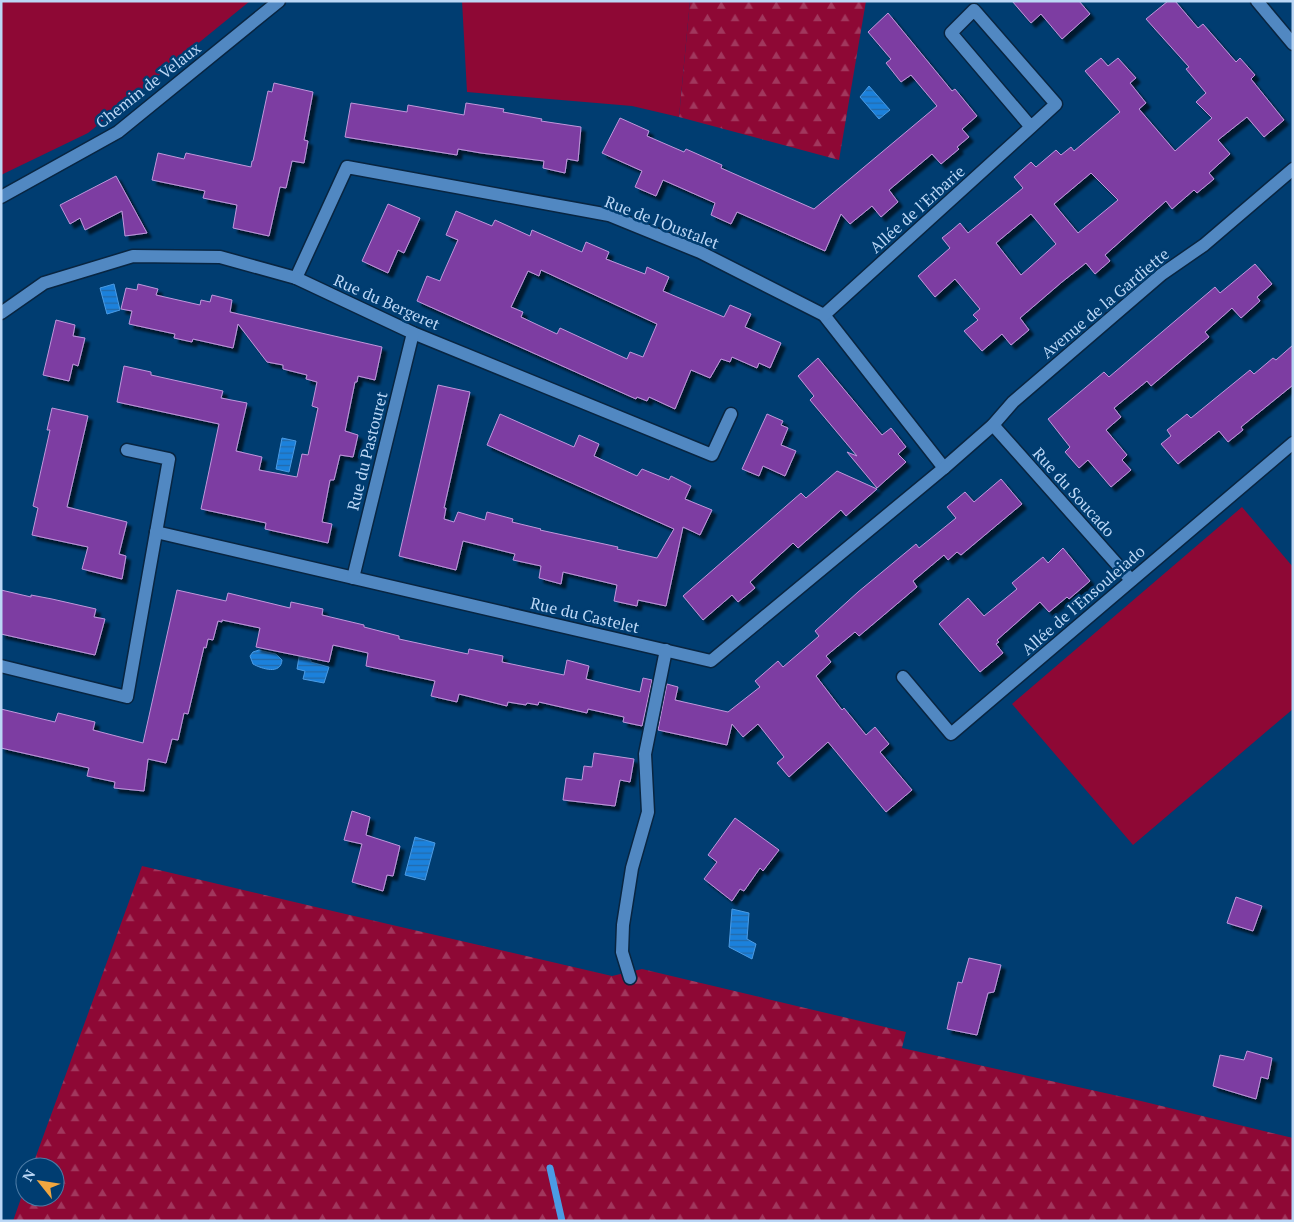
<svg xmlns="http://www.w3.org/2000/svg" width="1294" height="1222" viewBox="0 0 1294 1222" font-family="'PT Serif',serif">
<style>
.grass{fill:#8e0835}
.forest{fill:url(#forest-firs)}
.water{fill:url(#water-rules);stroke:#4b9be4}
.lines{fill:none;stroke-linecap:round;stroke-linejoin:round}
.stream{stroke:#4b9be4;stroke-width:7}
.building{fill:#7d3da2;stroke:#c097db;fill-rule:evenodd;filter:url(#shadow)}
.minor-casing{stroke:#082541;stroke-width:15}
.minor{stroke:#5188c2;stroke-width:12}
.labels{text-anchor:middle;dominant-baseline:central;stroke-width:5;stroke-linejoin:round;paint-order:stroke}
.street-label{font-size:16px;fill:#bbd7f6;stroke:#003d71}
</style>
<defs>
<pattern id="forest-firs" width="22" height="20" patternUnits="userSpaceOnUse" patternTransform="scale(1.25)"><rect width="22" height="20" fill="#8e0835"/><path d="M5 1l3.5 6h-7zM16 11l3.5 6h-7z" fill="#a1375d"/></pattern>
<pattern id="water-rules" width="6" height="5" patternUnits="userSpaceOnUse" patternTransform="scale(1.25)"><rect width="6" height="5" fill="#1b81dc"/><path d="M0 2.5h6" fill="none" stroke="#256aa9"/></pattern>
<filter id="shadow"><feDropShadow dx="4.5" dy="4.5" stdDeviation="1" flood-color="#0009"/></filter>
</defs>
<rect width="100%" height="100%" fill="#003d71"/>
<!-- grass -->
<g class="grass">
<path d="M1,1H250L88,133L1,175Z"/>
<path d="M462,1H690L679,117L632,106L467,92Z"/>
<path d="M1242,507L1293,567V709L1133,845L1012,704Z"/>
</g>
<!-- forest -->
<g class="forest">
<path d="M690,1H866L839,160L679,117Z"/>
<path d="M142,866L388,924L612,976L642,969L906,1032L902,1048L1141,1101L1293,1138V1221H13L25,1187V1197H55V1167H32Z"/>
</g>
<!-- water -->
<g class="water">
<path d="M869,86L890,110L879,119L860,97Z"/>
<path d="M114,284L120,310L107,314L100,288Z"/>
<path d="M282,438L296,441L289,472L276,469Z"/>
<path d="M259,650L276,654L282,660C281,675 262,669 253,664L250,656L253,652Z"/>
<path d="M299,657L311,660V662L329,667L324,683L303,679L305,671L297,669Z"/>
<path d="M415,837L435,843L425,880L405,875Z"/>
<path d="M732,909L749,913L747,939L756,944L752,959L729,947Z"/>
</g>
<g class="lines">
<!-- stream -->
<path class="stream" d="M550,1168L562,1221"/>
</g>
<!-- building -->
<g class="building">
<path d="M1012,1H1079L1090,14L1062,39L1041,14L1031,23Z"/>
<path d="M1168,1H1175L1198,28L1203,24L1236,62L1240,58L1255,75L1251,79L1284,120L1264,137L1247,117L1218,140L1230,154L1209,173L1214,179L1197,193L1194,190L1172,209L1166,201L1105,255L1110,261L1095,274L1086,263L1062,282L1020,318L1029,330L1011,345L1002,334L982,351L964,331L978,320L973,315L980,309L955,279L935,297L918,276L950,248L942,238L952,230L960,223L968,233L1023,188L1014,177L1022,170L1031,162L1036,167L1056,150L1061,155L1071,147L1074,151L1120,112L1085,71L1101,58L1108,66L1118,58L1136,78L1130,83L1146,103L1139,109L1175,151L1212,118L1196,102L1206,93L1186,69L1189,67L1146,19ZM1091,173L1118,200L1078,233L1054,204ZM1031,214L1056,244L1021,275L996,243Z"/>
<path d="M888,13L952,91L955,89L977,116L962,129L969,137L957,147L959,149L941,164L932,154L889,190L898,202L881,217L872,206L850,224L841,214L825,251L737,212L731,224L711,215L715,203L663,180L656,196L635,187L642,171L602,153L620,118L649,131L647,136L684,152L686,149L722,165L721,168L814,209L937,106L911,75L901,82L886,63L891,59L868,32Z"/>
<path d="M274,83L313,92L304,140L308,141L304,163L292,161L286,188L280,187L269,236L233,228L237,205L203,198L205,191L152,180L158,153L184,159L186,153L251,167L252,161H253L268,91L272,92Z"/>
<path d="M351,103L407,112L408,105L464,115L466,103L504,109L503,112L542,119L541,121L581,127L578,161L567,159L565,173L543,168L544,161L481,153L458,149L457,155L345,137Z"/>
<path d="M116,176L147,233L125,236L122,211L85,230L80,218L70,224L60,205Z"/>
<path d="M388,204L420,218L404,253L398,250L388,273L362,261Z"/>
<path d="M456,211L492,226L495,220L530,236L532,230L582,252L586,242L609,252L606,259L645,274L647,267L669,277L663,291L724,317L730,305L751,314L745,327L781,343L770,368L759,363L757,368L732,357L730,362L721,359L710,378L691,370L675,409L649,397L647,401L637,397L636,399L417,301L427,276L440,281L442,276L458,240L446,235ZM541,270L657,324L643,357L630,352L627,359L560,328L557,334L521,317L523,312L511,307L528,271L539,276Z"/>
<path d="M1255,264L1272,284L1257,297L1260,301L1241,318L1232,308L1205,332L1209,337L1151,386L1147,381L1114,408L1121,417L1106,430L1127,455L1122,460L1131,470L1111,487L1088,460L1079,468L1065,452L1070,447L1048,419L1104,372L1109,377L1215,287L1220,293Z"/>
<path d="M138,284L158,289L156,295L200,305L201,300L210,302L212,295L232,300L230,312L382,347L375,380L358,376L357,382H355L345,431L358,435L353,457L340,455L334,480H330L322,522L332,524L328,543L265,529L266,523L201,509L219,424L117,402L124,366L151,372V375L223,391L221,398L247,403L236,451L262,457L259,470L297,477L302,454L308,455L318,408L312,406L317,382L306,379L307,375L283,369V365L267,362L238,324L233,348L193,339L192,342L174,338L175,334L129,324L132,311L121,309L126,288L137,290Z"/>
<path d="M56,320L75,325L73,336L85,338L78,366L73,364L69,381L43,375Z"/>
<path d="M1293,345V385L1241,427L1243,430L1228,442L1219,431L1178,464L1161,444L1171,436L1167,430L1187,414L1191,418L1250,370L1254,374L1273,358L1276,360Z"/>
<path d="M818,358L882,435L891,428L906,447L898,454L906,462L877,488L847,452L857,456L810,400L814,396L798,376Z"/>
<path d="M438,385L470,392L444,508H446L444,519L454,522L458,512L485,520L487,512L513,519L512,522L541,529L540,530L618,547L617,549L657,558L674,529L487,445L500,414L574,447L579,435L599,444L594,456L637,476L642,469L669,480L671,476L691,486L685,499L712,510L700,535L683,527L666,606L638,600L637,606L614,601L617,585L563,572L561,584L539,578L541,566L513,560L515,554L463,541L456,570L399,556Z"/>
<path d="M52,408L88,416L67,507L127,522L119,554L126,556L122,579L82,569L88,547L32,535L38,508L33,506L50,430H47Z"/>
<path d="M767,414L783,421L781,425L788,428L781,445L796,451L785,476L763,466L759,476L742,469Z"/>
<path d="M837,471L877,489L846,516L841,510L798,548L793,543L750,582L755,588L738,602L732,595L703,620L683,596L801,493L806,498Z"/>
<path d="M1001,479L1022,504L961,555L957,552L948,560L944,555L913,581L917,587L859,636L855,632L826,656L831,662L816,676L842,710L844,708L866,735L875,727L889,744L880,752L912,790L886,812L828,742L789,777L777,763L784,757L758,724L743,737L732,724L727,745L658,730L667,684L678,687L675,700L728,712L760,687L755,681L778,661L783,667L819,636L815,631L858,592L916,544L919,548L956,518L947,507L965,492L974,502Z"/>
<path d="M1063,548L1090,581L1069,599L1067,597L1049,612L1040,602L997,640L999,642L996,644L1003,653L980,672L939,624L968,598L984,616L1017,589L1012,583L1043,557L1048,563Z"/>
<path d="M1,590L31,597V595L52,599L96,609L94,617L105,619L95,655L1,634Z"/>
<path d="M177,590L226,601L228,593L290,608L291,602L323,609L322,615L364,625V627L399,636V639L468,654L469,649L503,656L502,662L564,675L567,660L589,666L586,679L640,692L643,678L652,680L642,726L623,722L624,717L588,709L587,713L539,702L538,705L527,703L526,705L508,702L507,706L459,694L457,702L431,696L435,681L366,666L368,653L333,645L329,662L256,647L260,628L222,620V622L218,621L213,640L208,639L206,648L204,647L188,714L184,713L178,740L172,739L166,763L148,759L144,791L114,788L115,782L87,776L89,768L1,748V709L55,722L58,713L95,722L93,730L143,743Z"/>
<path d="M594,753L634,759L630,782L620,780L615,806L563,800L566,778L582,780L584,766L592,767Z"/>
<path d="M352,811L370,817L366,835L400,846L393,876L387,875L383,891L352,882L362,844L344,840Z"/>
<path d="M735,818L779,850L763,871L760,868L744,891L740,889L732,901L704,879L717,862L708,855Z"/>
<path d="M1236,897L1262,906L1253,931L1227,923Z"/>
<path d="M969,958L1001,965L994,992L988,993L977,1035L947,1029L958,982L962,983Z"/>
<path d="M1247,1051L1272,1058L1268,1079L1261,1077L1256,1099L1213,1086L1220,1055L1244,1060Z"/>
</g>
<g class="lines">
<!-- minor casing -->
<g class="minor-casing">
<g id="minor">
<path d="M1257,1L1293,44"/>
<path d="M1,197L118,132L279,1"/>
<path d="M296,278L347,167L609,215L700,252L824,315L944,468"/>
<path d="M1,313L44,283L133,256L220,257L296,278L413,333L712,455L731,414"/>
<path d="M824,315L1031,127L1056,104L974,10L951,33L1031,127"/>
<path d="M993,425L1131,580"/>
<path d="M156,532L711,661L944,468L993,425L1013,402L1162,274L1204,245L1293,169"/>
<path d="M353,578L413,333"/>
<path d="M1,666L127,697L169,459L127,450"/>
<path d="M903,677L951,734L1293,443"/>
<path d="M630,978L622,952L623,925L632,868L648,812L645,754L666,650"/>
</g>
</g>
<!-- minor -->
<use href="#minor" class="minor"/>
</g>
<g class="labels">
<!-- street labels -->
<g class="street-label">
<text transform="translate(148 85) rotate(-38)">Chemin de Velaux</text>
<text transform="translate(917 209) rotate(-42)">Allée de l'Erbarie</text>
<text transform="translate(662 222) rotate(21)">Rue de l'Oustalet</text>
<text transform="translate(387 302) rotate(24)">Rue du Bergeret</text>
<text transform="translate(1105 303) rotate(-40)">Avenue de la Gardiette</text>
<text transform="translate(367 451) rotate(-76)">Rue du Pastouret</text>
<text transform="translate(1074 492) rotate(48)">Rue du Soucado</text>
<text transform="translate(1083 600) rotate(-41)">Allée de l'Ensouleiado</text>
<text transform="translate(585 615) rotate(13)">Rue du Castelet</text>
</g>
</g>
<!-- border -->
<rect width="1294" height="1222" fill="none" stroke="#bbd7f6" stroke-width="5"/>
<!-- north arrow -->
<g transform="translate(40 1182) rotate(300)"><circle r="24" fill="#003d71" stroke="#4b7ba6"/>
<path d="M0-4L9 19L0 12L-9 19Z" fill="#f0a63f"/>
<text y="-8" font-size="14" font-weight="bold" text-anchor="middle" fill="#bbd7f6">N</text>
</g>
</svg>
